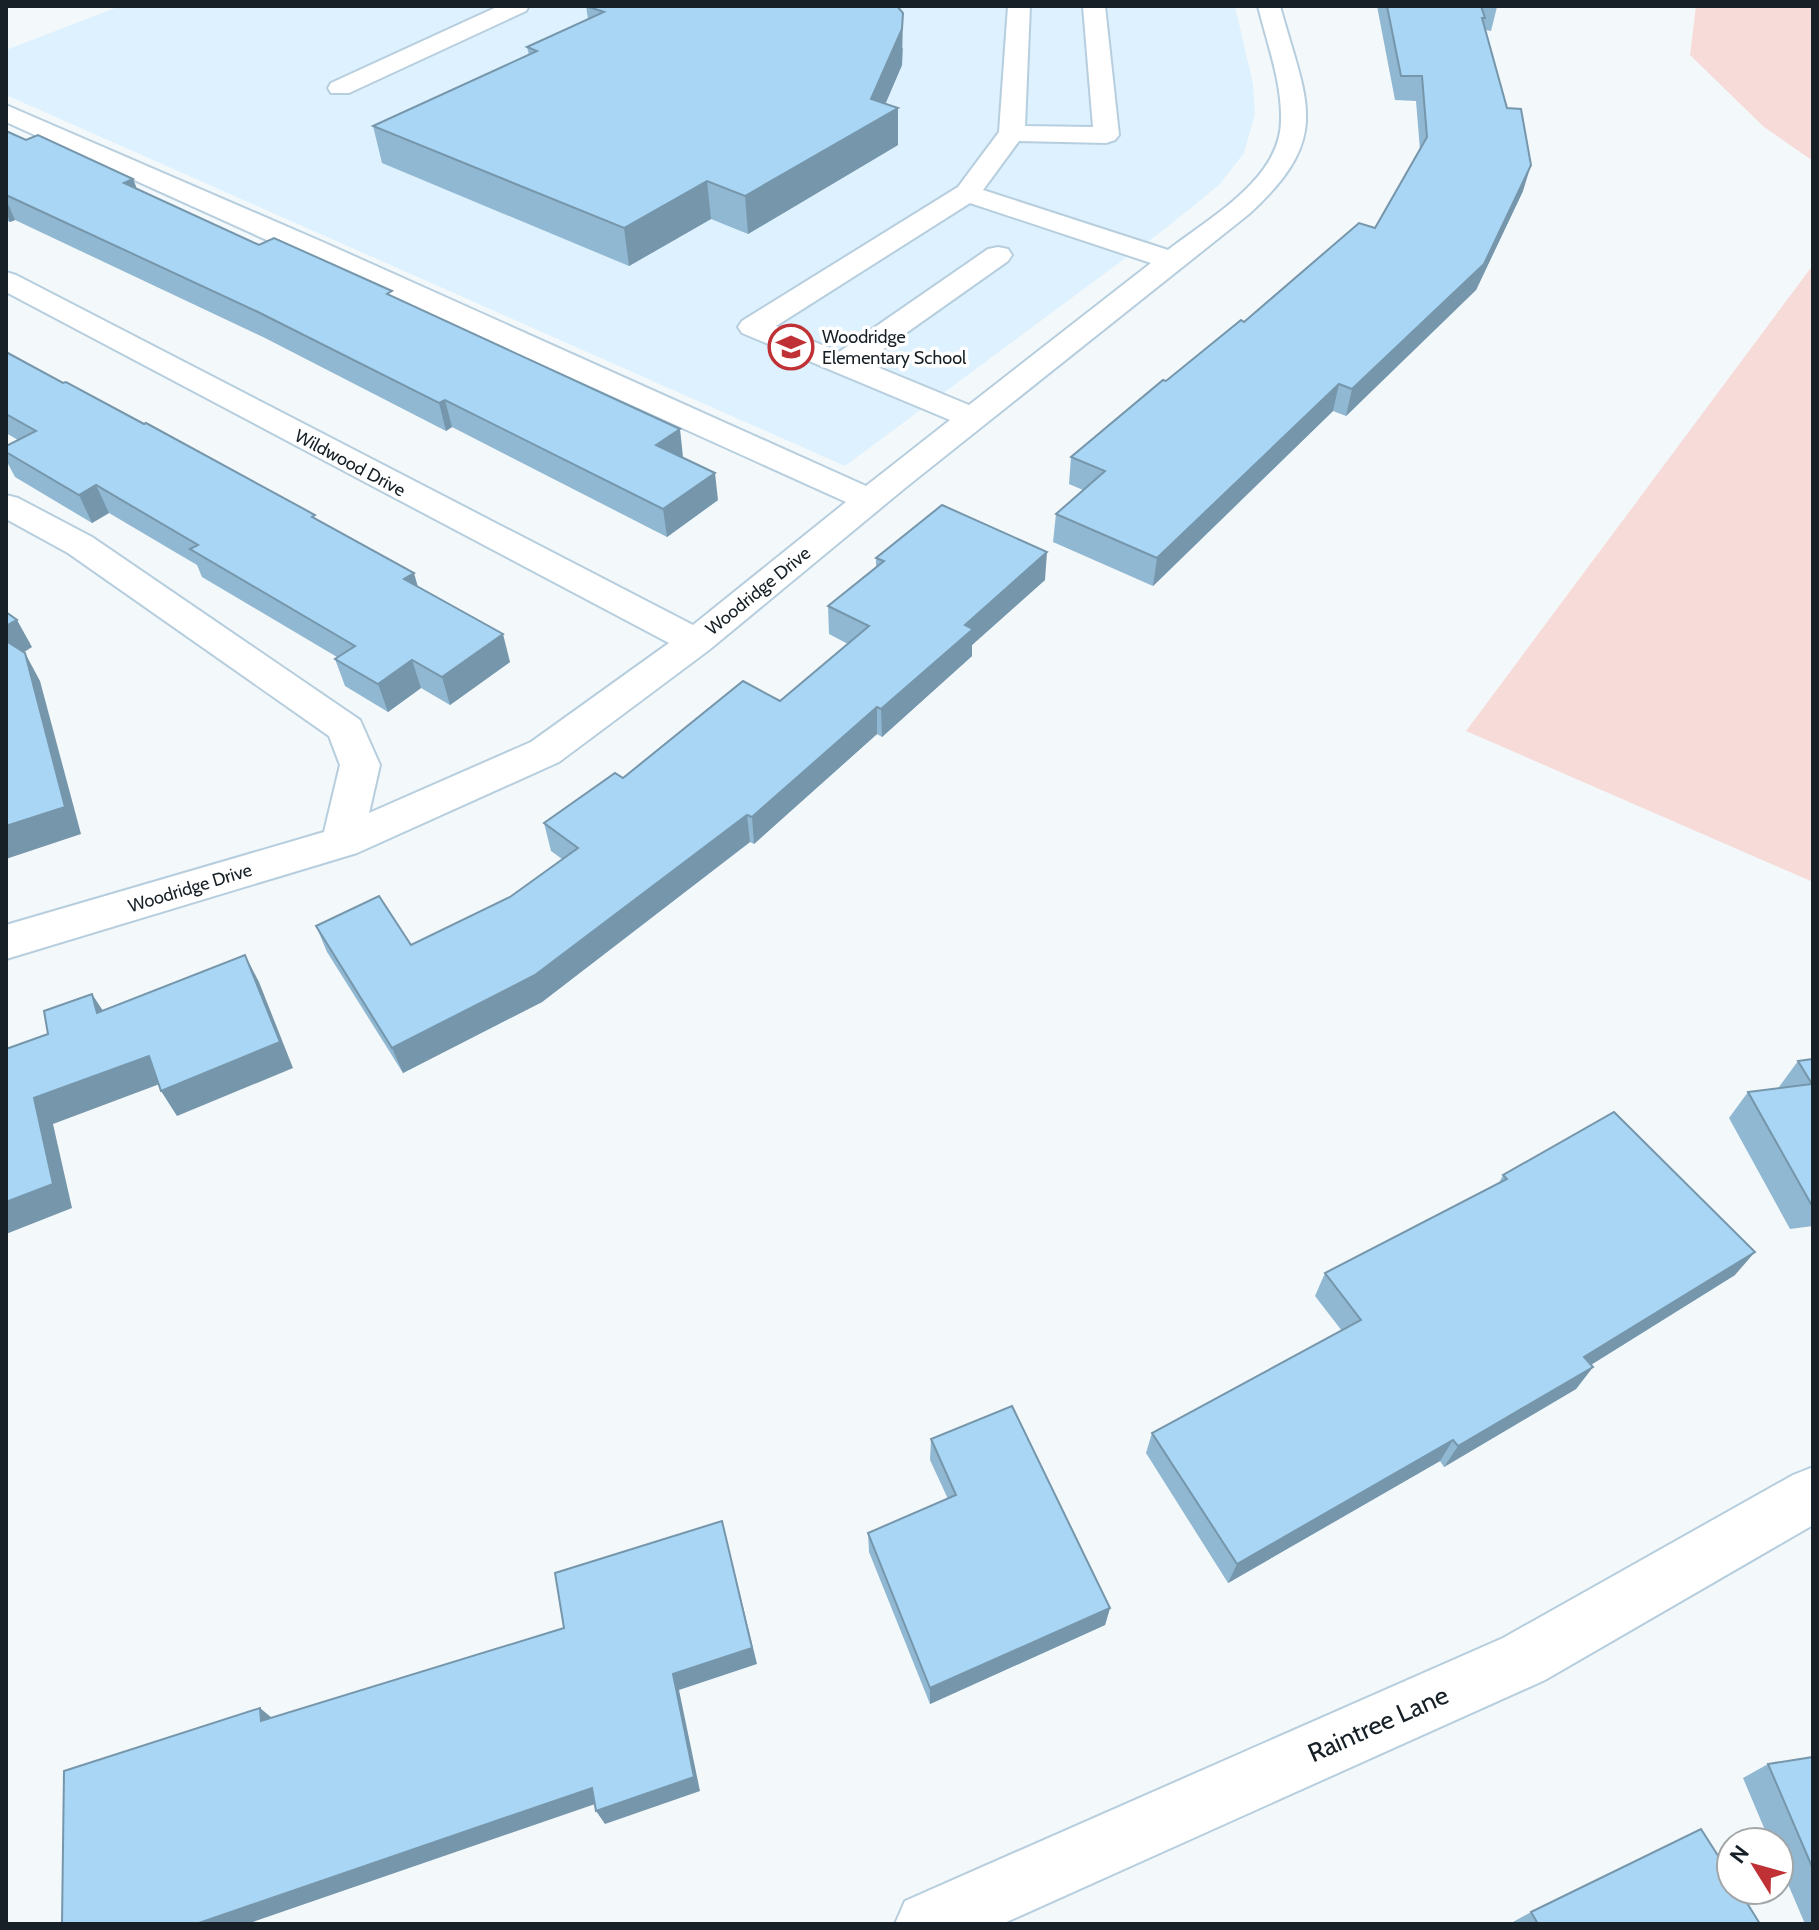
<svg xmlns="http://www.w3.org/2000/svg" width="1819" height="1930" viewBox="0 0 1819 1930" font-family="Cabin,sans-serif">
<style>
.built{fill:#def1fe}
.green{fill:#f7dbd8}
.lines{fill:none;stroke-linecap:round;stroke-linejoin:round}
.minor-casing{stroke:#b6cede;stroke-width:4}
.minor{fill:#fff;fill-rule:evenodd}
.wall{fill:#90b8d2}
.shaded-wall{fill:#7696ab}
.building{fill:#a8d6f4;stroke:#7696ab;stroke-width:2}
.labels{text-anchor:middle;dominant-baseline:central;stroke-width:7;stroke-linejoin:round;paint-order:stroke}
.far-poi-label{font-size:18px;fill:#172026;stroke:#fff;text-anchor:start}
.far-street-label{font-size:18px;fill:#172026;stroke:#fff}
.near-street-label{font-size:26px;fill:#172026;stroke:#fff}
</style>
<rect width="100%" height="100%" fill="#f3f8fb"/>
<!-- built -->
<path class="built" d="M120,6H1235L1253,84L1255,114L1244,153L1219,185L1166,228L845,466L6,95V50Z"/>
<!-- green -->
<g class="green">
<path d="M1696,6H1813V161L1764,127L1690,55Z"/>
<path d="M1813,265V882L1466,731Z"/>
</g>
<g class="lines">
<!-- minor casing -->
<g class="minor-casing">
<g id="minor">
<path d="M499,6H529L526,11L349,93H331L328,88L331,83Z"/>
<path d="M1008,6H1030L1025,126L1093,127L1083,6H1105L1119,135L1115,140L1106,143L1019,141L983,190L1168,250C1209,218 1281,179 1281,120C1282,82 1267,43 1258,6H1280C1307,104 1333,137 1249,214L905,488L709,650L559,762L357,853L6,959V925L324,832L340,765L329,736L68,553L6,519V495L18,498L92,537L360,720L380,765L369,813L531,742L669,643L6,292V272L16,275L693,625L846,502L6,122V105L325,243L866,486L950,420L742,333L738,327L742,321L958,187L999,132ZM970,203L1151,263L969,405L865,362L1008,261L1012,255L1008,249L998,247L988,249L839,352L776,326Z"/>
<path d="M1813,1467V1525L1545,1680L1002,1924H895L905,1901L1503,1638L1793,1475Z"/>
</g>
</g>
<!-- minor -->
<use href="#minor" class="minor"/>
</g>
<!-- wall -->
<g class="wall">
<path d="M586,6L903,48L902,65L885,104L898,145L748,234L711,219L629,266L382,163L373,126L529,55L527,47L588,19Z"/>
<path d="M1377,6L1497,7L1491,31L1486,30L1523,191L1476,290L1346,416L1333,411L1153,586L1053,542L1056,514L1083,490L1069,484L1071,457L1166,381L1244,322L1375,228L1420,150L1416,101L1395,100Z"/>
<path d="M6,131L26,140L133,179L137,189L259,245L393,297L683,457H682L718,500L667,537L452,427L446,431L265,338L15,220L10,222L6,220Z"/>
<path d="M6,352L316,519L418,587L510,662L450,705L421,688L388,712L345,686L335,659L337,657L202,577L197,565L109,513L92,523L15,477L6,460V446L18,440L6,433Z"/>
<path d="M876,558L1045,580L972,645V656L882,737L877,734L754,844L750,842L542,1002L403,1073L327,952L316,926L411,945L510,897L562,859L551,851L544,823L623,778L780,701L848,644L829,634L828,606L876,567Z"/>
<path d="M1813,1059V1226L1790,1229L1729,1118L1748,1092L1780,1088L1779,1087L1798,1061Z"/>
<path d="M1503,1175L1735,1275L1591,1365L1593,1367L1576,1389L1444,1467L1440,1461L1228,1583L1146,1453L1152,1433L1342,1331L1315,1296L1325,1273L1499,1183Z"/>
<path d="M931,1439L1110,1608L1105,1625L930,1704L869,1552L868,1533L948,1499L930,1460Z"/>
<path d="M1813,1757V1924H1805L1779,1863V1842H1770L1743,1778L1768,1764Z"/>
<path d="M1531,1912L1760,1924H1514L1513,1922Z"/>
</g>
<!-- shaded-wall -->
<g class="shaded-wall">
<path d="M903,13L902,65L879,119L898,108V145L748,234L745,196L871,99Z"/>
<path d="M1531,165L1523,191L1476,290L1346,416L1352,389Z"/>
<path d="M133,179L143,205L124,183Z"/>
<path d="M707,181L711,219L629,266L624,228Z"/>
<path d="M6,199L15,220L10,222L6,212Z"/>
<path d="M1339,384L1333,411L1153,586L1157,558Z"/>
<path d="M445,400L452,427L446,431L439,403Z"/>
<path d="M680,429L683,457L660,473L656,445Z"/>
<path d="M715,473L718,500L667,537L663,509Z"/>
<path d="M96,485L109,513L92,523L79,495Z"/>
<path d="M1047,552L1045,580L972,645V656L882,737L881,709L965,625Z"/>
<path d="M414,573L422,601L404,579Z"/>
<path d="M17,620L32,647L10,661L6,655V626Z"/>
<path d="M503,634L510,662L450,705L442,677Z"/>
<path d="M25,653L40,681L81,834L6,859V826Z"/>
<path d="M412,660L421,688L388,712L378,684Z"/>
<path d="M877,707V734L754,844L752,817Z"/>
<path d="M747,815L750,842L542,1002L403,1073L392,1048Z"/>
<path d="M245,955L259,982L293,1068L177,1116L161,1091Z"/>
<path d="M92,994L109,1020L97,1013Z"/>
<path d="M149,1056L165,1082L53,1124L72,1208L6,1234V1202L34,1098Z"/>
<path d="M1755,1252L1735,1275L1568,1379L1584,1357Z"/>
<path d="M1593,1367L1576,1389L1444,1467L1458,1446Z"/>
<path d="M1453,1440L1440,1461L1228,1583L1237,1564Z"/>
<path d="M722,1521L757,1664L679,1690L700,1791L605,1824L596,1811L673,1674Z"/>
<path d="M1110,1608L1105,1625L930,1704V1688Z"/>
<path d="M260,1708L278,1723L261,1721Z"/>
<path d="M592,1788L601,1802L247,1924H196Z"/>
</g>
<!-- building -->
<g class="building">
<path d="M586,6H897L903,13L902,29L871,99L898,108L745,196L707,181L624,228L373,126L537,51L527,47L604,12Z"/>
<path d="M1387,6H1497V7L1481,6L1485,18H1482L1507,108L1521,109L1531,165L1484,264L1352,389L1339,384L1157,558L1056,514L1105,471L1071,457L1163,380L1166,381L1241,320L1244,322L1359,223L1375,228L1427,137L1422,76H1401Z"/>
<path d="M6,131L26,140L38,135L133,179L124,183L259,245L274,238L392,291L387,294L680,429L656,445L715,473L663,509L445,400L439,403L256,311L6,195Z"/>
<path d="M6,352L63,383L66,382L144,424L146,423L315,515L312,517L414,573L404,579L503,634L442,677L412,660L378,684L335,659L355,646L190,549L198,545L96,485L79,495L6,452V446L36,431L6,414Z"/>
<path d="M942,505L1047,552L965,625L973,629L881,709L877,707L752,817L747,815L535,975L392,1048L316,926L379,896L411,945L510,897L578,848L544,823L615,773L623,778L743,681L780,701L869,626L828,606L884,561L876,558Z"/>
<path d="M6,612L17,620L6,626Z"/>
<path d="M6,641L25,653L65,807L6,826Z"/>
<path d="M245,955L280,1042L161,1091L149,1056L34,1098L53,1184L6,1202V1049L48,1034L44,1011L92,994L97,1013Z"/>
<path d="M1813,1059V1204H1811L1748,1092L1812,1084L1798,1061Z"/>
<path d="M1614,1112L1755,1252L1584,1357L1593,1367L1458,1446L1453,1440L1237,1564L1152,1433L1361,1320L1325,1273L1507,1179L1503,1175Z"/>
<path d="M1012,1406L1110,1608L930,1688L868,1533L956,1495L931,1439Z"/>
<path d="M722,1521L752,1648L673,1674L694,1777L596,1811L592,1788L196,1924H62L64,1771L260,1708L261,1721L564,1628L555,1573Z"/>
<path d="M1813,1757V1869L1768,1764Z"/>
<path d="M1701,1829L1731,1876V1890H1739L1760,1924H1538L1531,1912Z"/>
</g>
<!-- icons -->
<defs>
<g id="school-ring" transform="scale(2.3)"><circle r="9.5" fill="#fff" stroke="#c03136" stroke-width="1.5"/><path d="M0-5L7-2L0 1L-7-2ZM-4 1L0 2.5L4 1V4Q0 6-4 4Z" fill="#c03136"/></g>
</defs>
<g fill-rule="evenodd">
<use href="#school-ring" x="791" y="347"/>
</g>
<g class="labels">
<!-- far-poi labels -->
<g class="far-poi-label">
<text x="822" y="337">Woodridge<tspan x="822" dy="21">Elementary School</tspan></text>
</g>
<!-- far-street labels -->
<g class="far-street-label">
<text transform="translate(350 463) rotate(28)">Wildwood Drive</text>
<text transform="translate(758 591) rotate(-39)">Woodridge Drive</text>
<text transform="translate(190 888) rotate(-17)">Woodridge Drive</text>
</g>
<!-- near-street labels -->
<g class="near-street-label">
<text transform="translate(1378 1724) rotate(-24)">Raintree Lane</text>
</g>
</g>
<!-- border -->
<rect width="1819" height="1930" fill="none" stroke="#172026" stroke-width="16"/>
<!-- north arrow -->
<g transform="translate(1755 1866) rotate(307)"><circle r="38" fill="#ffffff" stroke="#a2a6a8" stroke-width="2"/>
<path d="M0-6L14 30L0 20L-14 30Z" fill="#c03136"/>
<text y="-12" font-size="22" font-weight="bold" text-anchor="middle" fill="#172026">N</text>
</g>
</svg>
